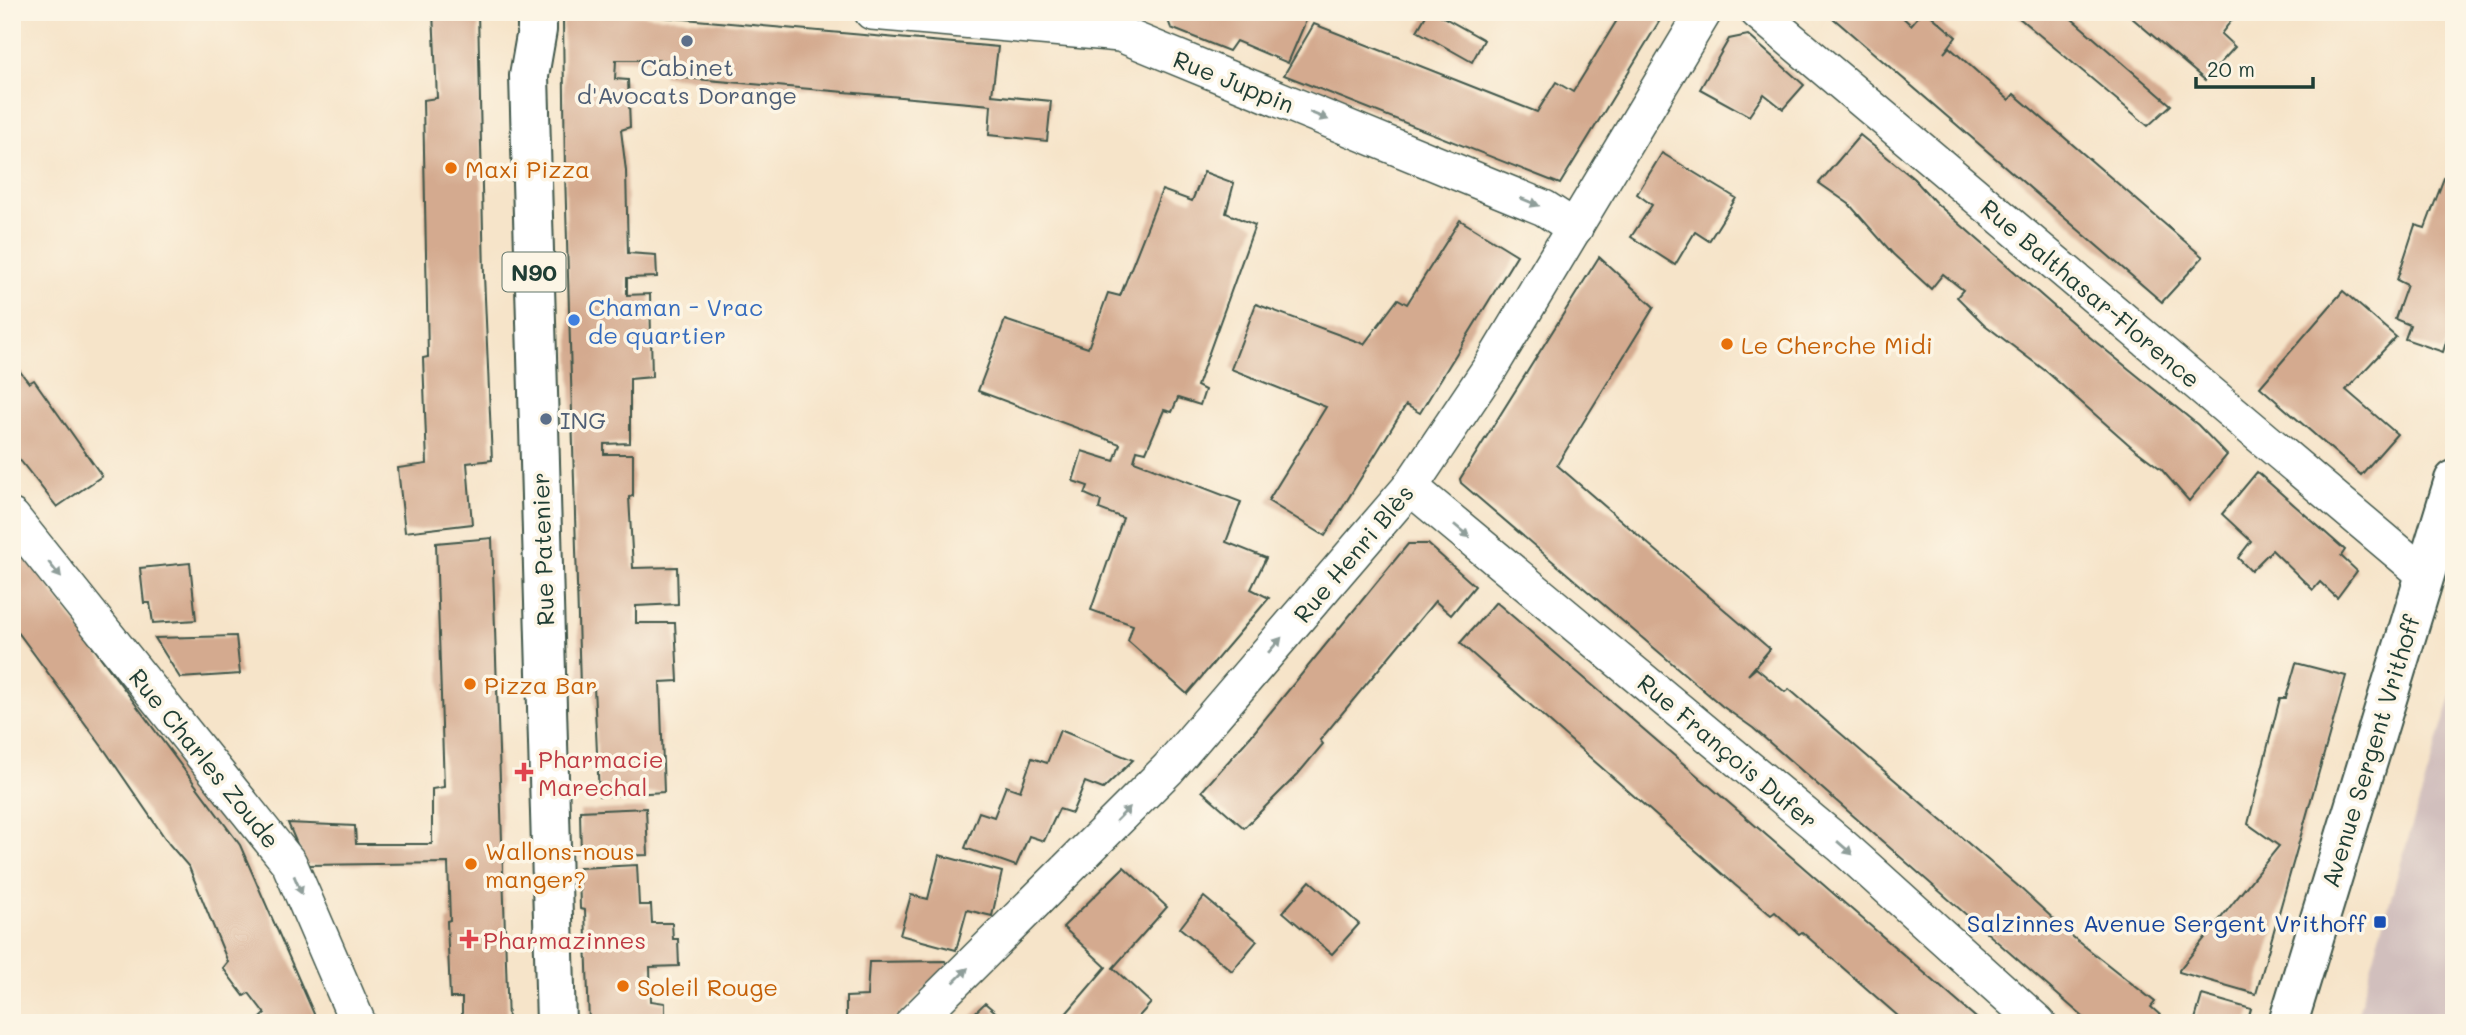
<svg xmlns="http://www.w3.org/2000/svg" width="2466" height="1035" viewBox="0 0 2466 1035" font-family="Mali,sans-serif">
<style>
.industrial{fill:#d1bfbd}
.building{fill:#d4aa8f}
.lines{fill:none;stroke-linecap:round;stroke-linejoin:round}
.street-casing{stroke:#3f564a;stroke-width:38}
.secondary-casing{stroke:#3f564a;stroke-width:42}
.primary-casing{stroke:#3f564a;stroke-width:42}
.street{stroke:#fff;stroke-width:35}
.secondary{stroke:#fff;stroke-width:38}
.primary{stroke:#fff;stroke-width:38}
.oneway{fill:#8f9e9a}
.service-dot{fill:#5c6f8a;stroke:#fcf5e5;stroke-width:2.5}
.food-dot{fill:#e8710a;stroke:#fcf5e5;stroke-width:2.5}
.shop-dot{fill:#3f7fe0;stroke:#fcf5e5;stroke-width:2.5}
.health-dot{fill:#e0444e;stroke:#fcf5e5;stroke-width:2.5}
.transit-dot{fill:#1a4fb4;stroke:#fcf5e5;stroke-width:2.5}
.labels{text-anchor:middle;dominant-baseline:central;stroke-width:7;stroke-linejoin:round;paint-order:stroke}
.shield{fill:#fcf5e5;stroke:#617469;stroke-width:2}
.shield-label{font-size:23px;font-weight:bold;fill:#1f3d34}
.service-label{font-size:24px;fill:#4e5e75;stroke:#fcf5e5}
.street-label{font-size:24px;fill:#1f3d34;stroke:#fcf5e5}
.food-label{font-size:24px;fill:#c56008;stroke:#fcf5e5;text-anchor:start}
.shop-label{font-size:24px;fill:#366cbe;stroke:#fcf5e5;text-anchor:start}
.health-label{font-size:24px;fill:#be3a42;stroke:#fcf5e5;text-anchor:start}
.transit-label{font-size:24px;fill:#164399;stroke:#fcf5e5;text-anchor:end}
</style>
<rect width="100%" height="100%" fill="#fcf5e5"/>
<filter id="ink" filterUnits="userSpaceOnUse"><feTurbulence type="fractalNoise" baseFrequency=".0143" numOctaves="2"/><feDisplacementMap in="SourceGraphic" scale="14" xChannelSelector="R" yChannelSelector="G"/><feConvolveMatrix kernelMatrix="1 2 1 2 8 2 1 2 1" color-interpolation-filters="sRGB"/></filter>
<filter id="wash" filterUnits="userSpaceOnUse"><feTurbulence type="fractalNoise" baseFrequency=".00686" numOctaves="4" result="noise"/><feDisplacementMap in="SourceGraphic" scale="28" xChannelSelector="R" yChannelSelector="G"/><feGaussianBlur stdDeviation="1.57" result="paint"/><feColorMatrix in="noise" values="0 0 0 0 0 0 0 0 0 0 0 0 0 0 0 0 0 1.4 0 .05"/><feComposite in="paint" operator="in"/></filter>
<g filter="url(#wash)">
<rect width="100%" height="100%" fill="#f6e4c9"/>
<!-- industrial -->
<path class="industrial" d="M2454,687V1023H2355L2403,856Z"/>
<g id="blocks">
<!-- building -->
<g class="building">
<path d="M433,12H478L484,275L492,460L467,463L472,524L405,532L398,468L427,464L423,358L428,357L423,100L437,98Z"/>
<path d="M570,12H606L998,47L992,95L1051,101L1047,141L989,135L991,105L663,76L665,60H616L615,79L628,80L630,127L621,130L626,171L628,253L656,255L657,277L627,278V295L650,294L652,377L630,379V443L604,444V454H633V496L629,497L633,568L677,567L678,604L636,606V623H675L678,681L660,682L664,792L599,796L594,687L580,686L565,173L563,20Z"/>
<path d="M1167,12H1298L1308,16L1288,63L1236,41L1229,51L1171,28L1166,15Z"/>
<path d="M1428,12H1434L1484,40L1472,62L1417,31Z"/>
<path d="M1622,12H1665L1560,184L1284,75L1314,24L1537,112L1556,82L1573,92Z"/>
<path d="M1826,12H1897L1911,25L1922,12H1927L1956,37L1944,53L1949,47L2009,100L2014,94L2203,257L2162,302Z"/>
<path d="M2012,12H2064L2171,105L2148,126Z"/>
<path d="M2125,12H2229L2234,17L2221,34L2235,47L2205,80Z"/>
<path d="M1748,35L1804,85L1783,109L1764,94L1749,116L1700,89L1729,39Z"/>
<path d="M1860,135L1914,179L1936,203L2081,330L2198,425L2227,455L2189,501L2161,469L2133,448L2047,372L1985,325L1957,297L1963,290L1943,274L1931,289L1893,254L1849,204L1819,183Z"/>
<path d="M1662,153L1736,198L1709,241L1695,232L1675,265L1631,237L1652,205L1637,194Z"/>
<path d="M1204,172L1234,183L1226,213L1255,225L1197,386L1205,390L1200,405L1178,398L1172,412L1164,410L1146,452L1137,450L1134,461L1241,502L1226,542L1266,558L1251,589L1269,598L1187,694L1128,641L1133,625L1091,610L1123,518L1099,509L1101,501L1085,494L1088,486L1073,481L1082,451L1114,461L1120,444L978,391L1005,320L1088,348L1108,293L1120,296L1162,190L1192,201Z"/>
<path d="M2444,178L2454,182V317L2443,352L2405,339L2410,325L2395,319L2407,285L2397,280L2415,225L2425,228Z"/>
<path d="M1460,220L1517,255L1420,413L1406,405L1325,536L1268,501L1326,407L1231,369L1256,304L1364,344L1398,299L1407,304Z"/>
<path d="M1599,257L1654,307L1557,465L1770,649L1748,675L1756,668L1785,692L1789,689L2018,886L2073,937L2155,1002L2151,1007L2169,1023H2090L1753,728L1722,706L1461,483L1460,479Z"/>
<path d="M2343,291L2396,337L2346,390L2397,434L2361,475L2260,387Z"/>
<path d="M12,361L29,383L34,380L102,476L57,507L12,450Z"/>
<path d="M2257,472L2345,550L2341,556L2357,571L2337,598L2320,582L2313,590L2272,550L2251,571L2238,558L2251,541L2222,514Z"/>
<path d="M12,538L240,845L318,1023H256L265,1014L249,993L244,996L223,968L228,962L189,867L169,844L106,752L12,624Z"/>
<path d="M492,538L508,1023H462V998H450L447,921L450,920L448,863L306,865L288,823L355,826L356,844H432V789L444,787L436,543Z"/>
<path d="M1408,544H1428L1475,586L1451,615L1435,601L1320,740L1323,744L1298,774L1244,828L1202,791L1251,736Z"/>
<path d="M190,563L196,620L153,623L150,603H144L140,568Z"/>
<path d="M1496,602L1772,840L1982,1023H1906L1802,932L1799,934L1775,912L1771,915L1735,885L1460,643Z"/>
<path d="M236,636L240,674L180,678L155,638Z"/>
<path d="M2296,663L2346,676L2256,994L2179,972V970L2279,846L2248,824L2280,698H2286Z"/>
<path d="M1060,730L1133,760L1103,789L1085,782L1072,813L1059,809L1044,841L1029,836L1016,866L965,848L979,812L994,817L1006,786L1020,791L1032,758L1047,763Z"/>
<path d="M646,808L648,855L581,857L580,811Z"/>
<path d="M939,855L1002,872L992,916L967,910L956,950L900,935L911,895L928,899Z"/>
<path d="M637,865L639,905H651L652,923H672L673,939H678L679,966L650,967L651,1001L665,1003V1023H589L585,910L580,909L579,868Z"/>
<path d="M1124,867L1167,907L1113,968L1151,1003L1133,1023H1058L1106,967L1063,927Z"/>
<path d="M1310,881L1359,924L1332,954L1283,912Z"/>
<path d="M1204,897L1257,941L1232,971L1180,928Z"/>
<path d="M945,961L948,965L890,1023H846V997L867,996L869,962Z"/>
<path d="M2202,995L2251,1009L2247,1023H2194Z"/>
<path d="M985,1003L1008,1023H964Z"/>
</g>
</g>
</g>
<g filter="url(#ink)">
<use href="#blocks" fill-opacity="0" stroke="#3f564a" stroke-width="2"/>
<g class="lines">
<!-- street casing -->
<g class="street-casing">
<g id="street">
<path d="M872,12L1120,34L1544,208L1575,228"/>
<path d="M1758,12L2424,574"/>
<path d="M1410,487L1842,846L2038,1023"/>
<path d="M12,517L289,863L358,1023"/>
<path d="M913,1023L1168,769L1410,487L1490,368L1704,12"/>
</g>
</g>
<!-- secondary casing -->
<g class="secondary-casing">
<path id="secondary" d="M2288,1023L2454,480"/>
</g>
<!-- primary casing -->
<g class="primary-casing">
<path id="primary" d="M537,12V30L529,76L556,1023"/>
</g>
<!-- street -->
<use href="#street" class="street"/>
<!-- secondary -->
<use href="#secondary" class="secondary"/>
<!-- primary -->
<use href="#primary" class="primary"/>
</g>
<!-- one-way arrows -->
<defs><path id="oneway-solid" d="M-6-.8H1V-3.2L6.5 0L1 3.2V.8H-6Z" transform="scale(1.75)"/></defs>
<g class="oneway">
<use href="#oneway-solid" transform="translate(1319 116) rotate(22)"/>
<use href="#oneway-solid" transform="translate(1530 202) rotate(22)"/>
<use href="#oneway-solid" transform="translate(1462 531) rotate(40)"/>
<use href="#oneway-solid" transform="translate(55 570) rotate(51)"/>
<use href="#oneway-solid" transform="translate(1275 645) rotate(-49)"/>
<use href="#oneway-solid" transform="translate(1123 814) rotate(-45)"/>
<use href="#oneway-solid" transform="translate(1845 848) rotate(41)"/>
<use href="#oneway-solid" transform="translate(298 885) rotate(67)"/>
<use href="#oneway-solid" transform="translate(961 975) rotate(-45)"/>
</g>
</g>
<!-- markers -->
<g class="service-dot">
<circle cx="687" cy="41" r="7"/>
<circle cx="546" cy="419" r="7"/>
</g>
<g class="food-dot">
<circle cx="451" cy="168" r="7"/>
<circle cx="1727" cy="344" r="7"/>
<circle cx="470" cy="684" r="7"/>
<circle cx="471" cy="864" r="7"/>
<circle cx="623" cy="986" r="7"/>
</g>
<circle class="shop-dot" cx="574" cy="320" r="7"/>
<g class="health-dot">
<path d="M520.5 761.5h7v7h7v7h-7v7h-7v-7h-7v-7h7z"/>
<path d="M465.5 928.5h7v7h7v7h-7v7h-7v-7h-7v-7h7z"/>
</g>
<rect class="transit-dot" x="2373" y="915" width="14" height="14" rx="3.5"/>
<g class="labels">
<!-- shield labels -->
<rect class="shield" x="502.5" y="252.5" width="63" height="39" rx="5"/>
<g class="shield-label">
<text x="534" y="272">N90</text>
</g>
<!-- service labels -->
<g class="service-label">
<text x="687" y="66">Cabinet<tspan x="687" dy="28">d'Avocats Dorange</tspan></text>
<text x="560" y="419" text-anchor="start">ING</text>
</g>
<!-- street labels -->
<g class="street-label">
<text transform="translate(1234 81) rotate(22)">Rue Juppin</text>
<text transform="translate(2091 293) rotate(40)">Rue Balthasar-Florence</text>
<text transform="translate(542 549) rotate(-92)">Rue Patenier</text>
<text transform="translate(1353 553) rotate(-50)">Rue Henri Blès</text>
<text transform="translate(1728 751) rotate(40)">Rue François Dufer</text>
<text transform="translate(2370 751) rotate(-73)">Avenue Sergent Vrithoff</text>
<text transform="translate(205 758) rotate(51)">Rue Charles Zoude</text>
</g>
<!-- food labels -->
<g class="food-label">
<text x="465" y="168">Maxi Pizza</text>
<text x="1741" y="344">Le Cherche Midi</text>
<text x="484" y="684">Pizza Bar</text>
<text x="485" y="850">Wallons-nous<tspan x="485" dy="28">manger?</tspan></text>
<text x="637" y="986">Soleil Rouge</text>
</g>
<!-- shop labels -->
<g class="shop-label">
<text x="588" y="306">Chaman - Vrac<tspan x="588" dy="28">de quartier</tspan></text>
</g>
<!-- health labels -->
<g class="health-label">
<text x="538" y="758">Pharmacie<tspan x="538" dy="28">Marechal</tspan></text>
<text x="483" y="939">Pharmazinnes</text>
</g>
<!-- transit labels -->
<g class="transit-label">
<text x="2366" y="922">Salzinnes Avenue Sergent Vrithoff</text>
</g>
</g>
<!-- margin -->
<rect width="2466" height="1035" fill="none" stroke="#fcf5e5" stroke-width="42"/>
<!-- scale -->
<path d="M2196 77v10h117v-10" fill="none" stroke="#1f3d34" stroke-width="3.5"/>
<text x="2207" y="77" font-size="21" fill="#1f3d34" stroke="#fcf5e5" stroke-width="5" paint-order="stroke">20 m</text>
</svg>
